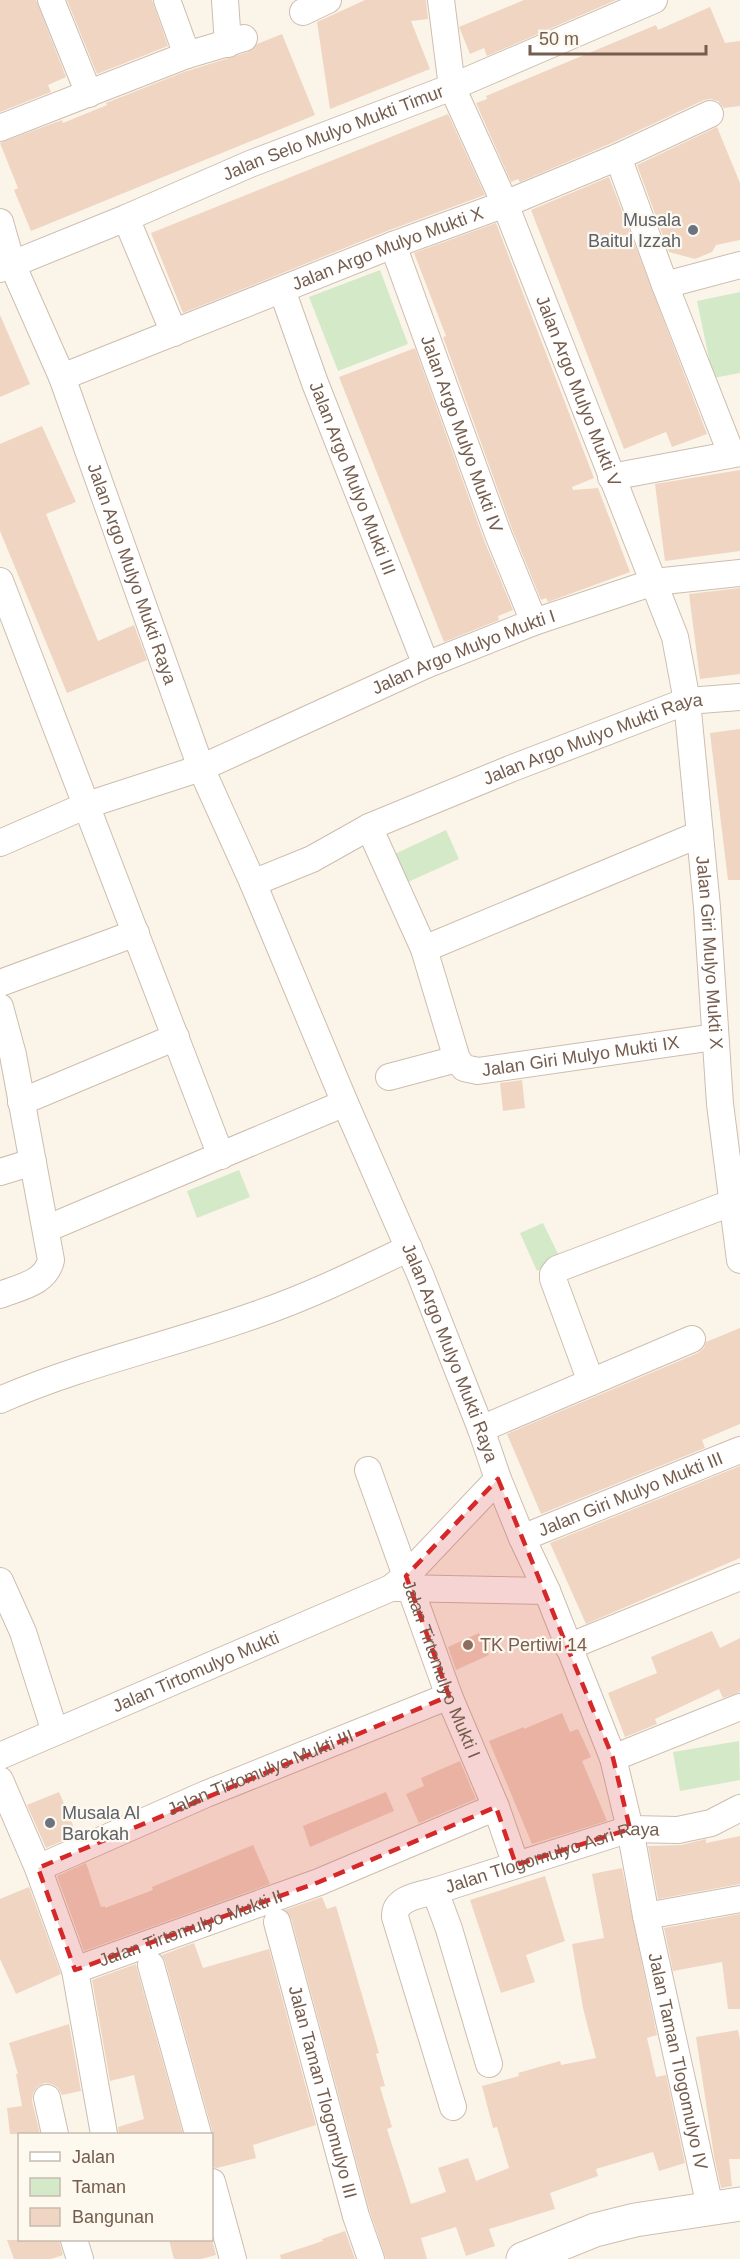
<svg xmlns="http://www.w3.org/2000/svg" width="740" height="2259" viewBox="0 0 740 2259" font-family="Arial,sans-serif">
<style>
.green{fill:#d4e9c8}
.building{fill:#efd5c2}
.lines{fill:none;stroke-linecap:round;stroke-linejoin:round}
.street-casing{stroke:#cdbdaf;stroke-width:28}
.secondary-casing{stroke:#d0bead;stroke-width:35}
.street{stroke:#fff;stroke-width:26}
.secondary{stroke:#fff;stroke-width:33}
.marked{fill:#d62828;fill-opacity:0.2;stroke:#d62828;stroke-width:4.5;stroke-dasharray:12 8;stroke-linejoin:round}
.worship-dot{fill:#6b7280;stroke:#fef9ef;stroke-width:2}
.education-dot{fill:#8d6e63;stroke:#fef9ef;stroke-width:2}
.labels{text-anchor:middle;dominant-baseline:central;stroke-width:4.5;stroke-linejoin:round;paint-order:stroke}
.street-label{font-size:18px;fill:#755d4e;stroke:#fef9ef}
.worship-label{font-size:18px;fill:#5b616d;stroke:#fef9ef;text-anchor:end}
.education-label{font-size:18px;fill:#785e54;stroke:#fef9ef;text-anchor:start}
</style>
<rect width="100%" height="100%" fill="#fbf5e9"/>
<!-- green -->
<g class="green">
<path d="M380,270L408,344L338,371L309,297Z"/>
<path d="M740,292V373L713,378L697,301Z"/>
<path d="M446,830L459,859L397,887L384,859Z"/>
<path d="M239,1170L250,1197L197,1218L187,1191Z"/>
<path d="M543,1223L561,1260L537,1271L520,1233Z"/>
<path d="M739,1741L740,1780L680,1791L673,1752Z"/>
</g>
<!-- building -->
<g class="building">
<path d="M0,0H36L66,77L48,85L51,92L0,112Z"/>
<path d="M67,0H152L168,46L97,74Z"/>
<path d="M365,0H426L428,19L411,21L430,69L330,109L317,22Z"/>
<path d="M524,0H616L487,56L484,48L470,54L459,27Z"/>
<path d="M710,7L725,43L740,41V106L724,108L718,101L711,99L704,100L612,143L520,182L518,179L511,182L476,103L487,99L486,96L656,25L658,30Z"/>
<path d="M282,34L315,115L31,231L14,190L18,188L0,143L62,120L63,123L107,105L106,103L184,72L248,52L257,44Z"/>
<path d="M448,114L485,195L387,231L183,313L151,233Z"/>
<path d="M717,127L740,183V240L716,245L712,252L695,259L669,252L637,165Z"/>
<path d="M609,177L707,434L672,447L666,432L624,449L531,210Z"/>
<path d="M496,223L594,478L572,487L573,490L598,488L630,572L548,602L546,598L541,600L512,529L443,337L446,336L414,253Z"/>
<path d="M0,315L30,384L0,397Z"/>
<path d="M415,348L484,540L513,610L498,616L499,620L444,642L339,377Z"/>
<path d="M42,426L76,502L46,514L98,641L134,625L147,660L67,693L0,531V444Z"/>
<path d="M740,470V551L665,561L655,484Z"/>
<path d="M740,588V674L700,679L689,594Z"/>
<path d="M740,729V880H728L710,733Z"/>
<path d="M522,1080L525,1108L503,1111L500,1083Z"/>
<path d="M740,1328V1424L702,1440L705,1448L541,1514L507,1434L698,1353L704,1348L706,1342Z"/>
<path d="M740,1466V1558L586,1624L550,1543Z"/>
<path d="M712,1631L720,1648L740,1638V1692L723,1698L719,1689L655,1719L657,1724L625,1737L608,1693L657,1673L651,1657Z"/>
<path d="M479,1633L489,1655L456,1670L448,1647Z"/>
<path d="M562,1713L570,1732L578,1729L591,1757L582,1761L607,1821L532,1844L489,1741L524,1727V1729Z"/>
<path d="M460,1761L476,1799L419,1823L406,1794L424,1786L421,1778Z"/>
<path d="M59,1792L77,1835L46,1848L27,1805Z"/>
<path d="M386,1792L394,1811L310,1847L303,1826Z"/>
<path d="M740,1836V1884L658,1899L648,1846L681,1845L706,1839V1843Z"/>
<path d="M253,1845L270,1884L84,1951L57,1876L86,1863L101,1907L105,1906V1908L153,1890L152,1887Z"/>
<path d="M622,1868L657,2035L647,2038L656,2077L666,2075L685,2163L659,2171L653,2152L596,2169L598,2176L550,2193L555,2209L489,2229L495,2246L466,2256L456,2227L421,2238L427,2259H386L370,2212L291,1918L285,1910L322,1897L327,1909L336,1906L379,2053L376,2054L385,2086L380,2087L392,2127L387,2129L411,2204L446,2192L438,2168L468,2158L476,2181L509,2168L497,2127L493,2128L482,2086L519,2076L518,2073L560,2061L561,2065L596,2058L583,2008L572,1944L604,1938L592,1874Z"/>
<path d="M545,1876L565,1941L526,1955L535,1982L501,1993L470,1900Z"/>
<path d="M29,1887L61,1974L16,1994L0,1959V1899Z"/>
<path d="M740,1914V2009H728L722,1962L673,1971L664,1928Z"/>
<path d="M194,1943L203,1968L269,1949L316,2125L253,2145L256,2158L217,2168L212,2167V2130L165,1961L162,1955Z"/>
<path d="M136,1964L137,1969L183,2134H119L118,2127L144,2119L134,2075L110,2081L92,1980Z"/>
<path d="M69,2024L81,2091L62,2095L58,2088L52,2084L44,2083L37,2087L33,2093L32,2101L40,2134H10L7,2108L22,2106L16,2074H18L9,2043Z"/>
<path d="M738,2030L740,2040V2159H729L732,2186L721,2188L714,2156L696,2037Z"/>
<path d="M345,2231L355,2259H281L280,2255L323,2241L322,2239Z"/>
<path d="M7,2240H59L63,2255L51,2259H14Z"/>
<path d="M169,2240H212L216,2255L201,2259H174Z"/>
</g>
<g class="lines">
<!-- street casing -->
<g class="street-casing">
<g id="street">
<path d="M51,0L89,94"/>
<path d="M167,0L187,55"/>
<path d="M225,0L228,44"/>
<path id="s1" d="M441,0L452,87L505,204L675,637L687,701L707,907L720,1104L740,1260"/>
<path d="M303,12L328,0"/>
<path d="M0,128L187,55L244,38"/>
<path d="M618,157L665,285L731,453"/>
<path d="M126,218L174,333"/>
<path id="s2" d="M0,222L12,264L62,377L201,768L253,883L345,1103L420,1274L481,1429L498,1479L522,1538L547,1591L613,1758L630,1829L646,1916L710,2207"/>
<path id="s3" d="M393,245L498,534L534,622"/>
<path id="s4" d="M0,269L126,218L250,164L452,87L654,0"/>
<path d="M665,285L740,265"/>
<path id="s5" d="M282,290L315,383L426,665"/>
<path id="s6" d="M62,377L393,245L505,204L618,157L710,114"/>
<path d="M611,477L740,453"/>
<path d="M0,581L221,1156"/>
<path id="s7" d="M369,827L424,949L457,1059L464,1068L478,1071L715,1037"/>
<path id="s8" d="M0,843L87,805L201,768L426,665L534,622L654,582L740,573"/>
<path id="s9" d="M253,883L312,859L369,827L510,769L687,701L740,697"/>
<path d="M424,949L700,834"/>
<path d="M0,983L136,933"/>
<path d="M0,1007L13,1055L51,1260C46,1283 20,1287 0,1295"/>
<path d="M389,1077L457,1059"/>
<path d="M21,1102L176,1037"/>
<path d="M0,1172L33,1162"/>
<path d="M46,1229L345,1103"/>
<path d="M591,1382L553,1279V1274L557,1269L731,1203"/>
<path d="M0,1400C82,1364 171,1345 255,1315C308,1297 359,1272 409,1248"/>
<path d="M481,1429L692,1339"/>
<path id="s10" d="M368,1470L449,1696L496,1807L516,1865"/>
<path id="s11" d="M522,1538L740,1450"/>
<path d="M0,1581L23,1632L55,1732"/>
<path d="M397,1588L547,1591"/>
<path d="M568,1647L740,1577"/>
<path id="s12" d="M0,1756L391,1588L406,1576L498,1479"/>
<path d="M613,1758L740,1707"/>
<path d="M0,1780L38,1868L75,1970L104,2134"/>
<path id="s13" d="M38,1868L206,1794L449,1696"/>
<path d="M435,1891C420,1895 394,1898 395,1917L453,2107"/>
<path d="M646,1916L740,1899"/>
<path id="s14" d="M277,1922L356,2216L371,2259"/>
<path d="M151,1965L198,2134"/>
<path id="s15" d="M75,1970L319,1882L496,1807"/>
<path id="s16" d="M489,2064L449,1929L435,1891L630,1829L678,1830L711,1823L740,1808"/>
<path d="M47,2098L55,2134"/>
<path d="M212,2182L233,2259"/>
<path d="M74,2240L80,2259"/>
</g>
</g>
<!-- secondary casing -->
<g class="secondary-casing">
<path id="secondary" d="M523,2259L595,2230L635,2220L740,2204"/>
</g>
<!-- street -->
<use href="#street" class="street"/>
<!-- secondary -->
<use href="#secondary" class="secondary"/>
</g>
<!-- marked area -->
<path class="marked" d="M498,1479L613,1758L630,1829L516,1865L496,1807L319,1882L75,1970L38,1868L449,1696L406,1576Z"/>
<!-- markers -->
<g class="worship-dot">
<circle cx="693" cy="230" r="6"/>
<circle cx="50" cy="1823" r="6"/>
</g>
<circle class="education-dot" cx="468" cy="1645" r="6"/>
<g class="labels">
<!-- street labels -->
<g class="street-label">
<text stroke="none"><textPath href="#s4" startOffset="360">Jalan Selo Mulyo Mukti Timur</textPath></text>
<text stroke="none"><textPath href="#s6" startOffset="350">Jalan Argo Mulyo Mukti X</textPath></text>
<text stroke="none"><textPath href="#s1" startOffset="417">Jalan Argo Mulyo Mukti V</textPath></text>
<text stroke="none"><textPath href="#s3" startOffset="201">Jalan Argo Mulyo Mukti IV</textPath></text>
<text stroke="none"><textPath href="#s5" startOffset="201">Jalan Argo Mulyo Mukti III</textPath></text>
<text stroke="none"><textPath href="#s2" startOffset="376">Jalan Argo Mulyo Mukti Raya</textPath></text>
<text stroke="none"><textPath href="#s8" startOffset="502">Jalan Argo Mulyo Mukti I</textPath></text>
<text stroke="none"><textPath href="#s9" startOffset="370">Jalan Argo Mulyo Mukti Raya</textPath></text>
<text stroke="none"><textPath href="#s1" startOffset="999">Jalan Giri Mulyo Mukti X</textPath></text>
<text stroke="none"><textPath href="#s7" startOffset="378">Jalan Giri Mulyo Mukti IX</textPath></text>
<text stroke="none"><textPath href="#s2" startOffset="1218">Jalan Argo Mulyo Mukti Raya</textPath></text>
<text stroke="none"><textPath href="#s11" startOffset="117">Jalan Giri Mulyo Mukti III</textPath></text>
<text stroke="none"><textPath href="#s10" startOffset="212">Jalan Tirtomulyo Mukti I</textPath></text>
<text stroke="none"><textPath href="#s12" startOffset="213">Jalan Tirtomulyo Mukti</textPath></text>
<text stroke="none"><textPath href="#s13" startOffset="242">Jalan Tirtomulyo Mukti III</textPath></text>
<text stroke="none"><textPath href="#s16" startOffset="304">Jalan Tlogomulyo Asri Raya</textPath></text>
<text stroke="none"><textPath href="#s15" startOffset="123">Jalan Tirtomulyo Mukti II</textPath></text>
<text stroke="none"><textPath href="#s2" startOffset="1965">Jalan Taman Tlogomulyo IV</textPath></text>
<text stroke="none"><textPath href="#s14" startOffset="176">Jalan Taman Tlogomulyo III</textPath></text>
</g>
<!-- worship labels -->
<g class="worship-label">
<text x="681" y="220">Musala<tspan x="681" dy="21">Baitul Izzah</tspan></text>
<text x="62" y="1813" text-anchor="start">Musala Al<tspan x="62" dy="21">Barokah</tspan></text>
</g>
<!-- education labels -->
<g class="education-label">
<text x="480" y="1645">TK Pertiwi 14</text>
</g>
</g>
<!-- legend -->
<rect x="18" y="2133" width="195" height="108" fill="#fef9ef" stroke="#c7bbaf" stroke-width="1.5"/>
<rect x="30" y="2152" width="30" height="9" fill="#ffffff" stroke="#c7bbaf" stroke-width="1.5"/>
<text x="72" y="2163" font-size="18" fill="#755d4e">Jalan</text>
<rect x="30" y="2178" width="30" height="18" fill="#d4e9c8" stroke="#c7bbaf" stroke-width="1.5"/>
<text x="72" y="2193" font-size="18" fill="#755d4e">Taman</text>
<rect x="30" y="2208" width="30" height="18" fill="#efd5c2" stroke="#c7bbaf" stroke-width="1.5"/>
<text x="72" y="2223" font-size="18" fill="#755d4e">Bangunan</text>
<!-- scale -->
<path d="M530 45v9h176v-9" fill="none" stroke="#755d4e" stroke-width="3"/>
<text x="539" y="45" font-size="18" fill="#755d4e" stroke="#fef9ef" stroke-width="4.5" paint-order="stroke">50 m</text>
</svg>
